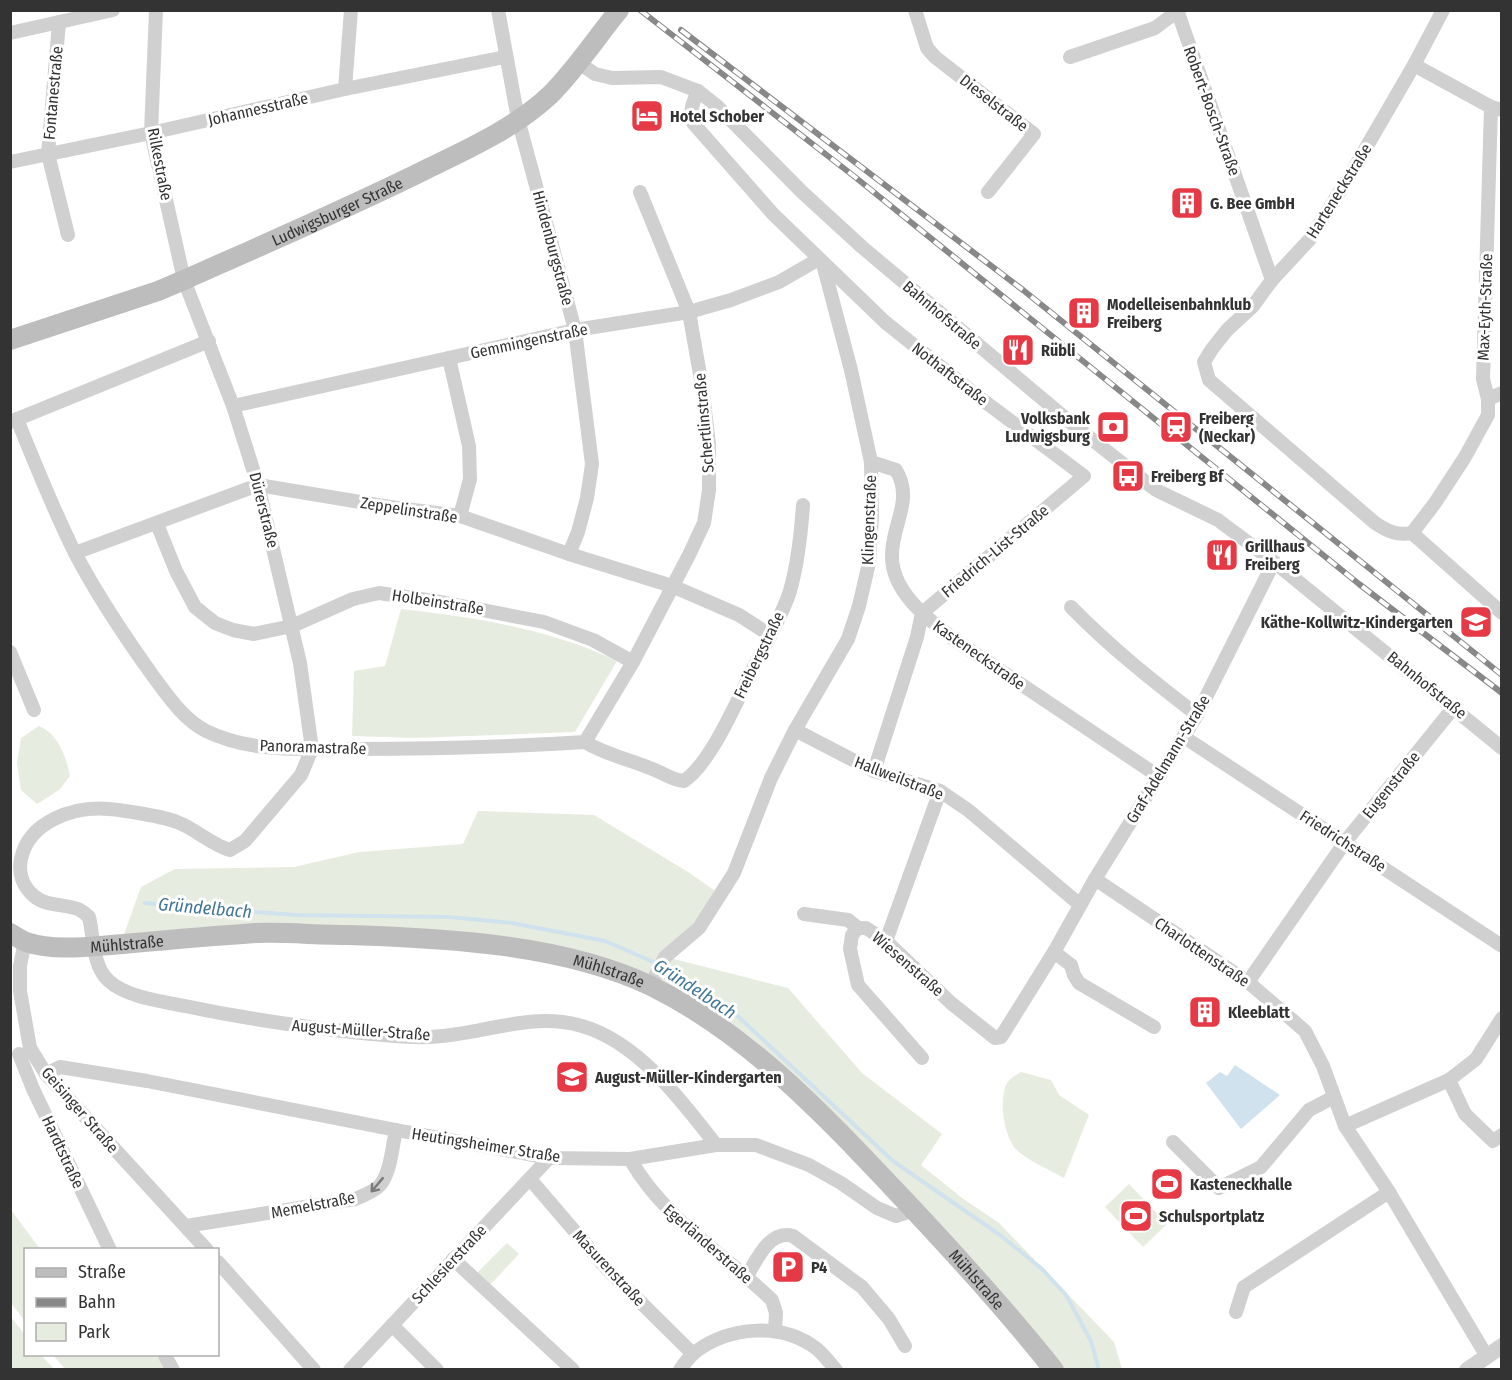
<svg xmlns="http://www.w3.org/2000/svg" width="1512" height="1380" viewBox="0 0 1512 1380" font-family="'Fira Sans Condensed',sans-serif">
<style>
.green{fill:#e6ecdf}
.water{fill:#cfe2ee}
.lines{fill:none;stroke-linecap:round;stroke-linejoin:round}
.stream{stroke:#cfe2ee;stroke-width:4}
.minor{stroke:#d0d0d0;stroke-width:14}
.tertiary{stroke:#d0d0d0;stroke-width:16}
.secondary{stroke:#bdbdbd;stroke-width:20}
.rail-casing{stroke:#888;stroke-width:6}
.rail{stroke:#fff;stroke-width:4;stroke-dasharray:11;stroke-linecap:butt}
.oneway{stroke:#7a7a7a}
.labels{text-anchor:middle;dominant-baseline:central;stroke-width:6;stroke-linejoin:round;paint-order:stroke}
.street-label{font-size:16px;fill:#333;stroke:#fff}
.poi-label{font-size:16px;font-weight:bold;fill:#333;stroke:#fff;text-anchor:start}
.water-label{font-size:18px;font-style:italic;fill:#3f7597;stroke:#fff}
</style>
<rect width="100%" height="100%" fill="#fff"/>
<!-- green -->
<g class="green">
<path d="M401,609C474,617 550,629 617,661L575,732L412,738L352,736L354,671L385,666Z"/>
<path d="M39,726C58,734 66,756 70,776L59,790L37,804L21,790L17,763L21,738Z"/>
<path d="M478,811L594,815L688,872L721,895L666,957L788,988L862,1073L942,1134L921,1165L962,1198L999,1223L1114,1342L1122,1369H1054L851,1144L690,1008L534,951L123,937L141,887L175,869L294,867L359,852L463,844Z"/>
<path d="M1021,1072L1051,1080L1059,1095L1089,1115L1064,1178C1050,1170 1033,1163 1020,1153C1005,1142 999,1105 1005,1088C1007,1080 1014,1076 1021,1072Z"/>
<path d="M1129,1184L1167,1224L1143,1247L1105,1207Z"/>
<path d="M11,1210L40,1249L26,1250L25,1321L11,1303Z"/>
<path d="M507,1243L519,1254L490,1285L477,1273Z"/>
<path d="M11,1317L25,1335L26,1354L41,1355L54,1369H11Z"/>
<path d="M53,1355H155L169,1369H65Z"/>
</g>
<!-- water -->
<path class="water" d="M1235,1065L1280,1095L1241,1129L1206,1083L1220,1072L1227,1076Z"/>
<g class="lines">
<!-- stream -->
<g class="stream">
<path d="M145,903L296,915L449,917L512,923L605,941L658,964"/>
<path d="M664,967L729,1008L893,1161L1000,1235L1042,1269L1066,1295L1091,1341L1099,1370"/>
</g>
<!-- minor -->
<g class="minor">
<path d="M156,10L151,133L184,280L233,406L258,485L300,663L312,749"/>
<path d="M498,10L518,119L575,330L592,464L587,498L578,532L569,554"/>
<path d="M915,10L927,48L935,57L1034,134L988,192"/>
<path d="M1177,10L1272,280"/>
<path d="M59,22L48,154L68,235"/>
<path d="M10,33L113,10"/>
<path d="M1070,57L1155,28L1179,10"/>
<path d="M579,63L595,74L612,78L661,77L698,91L717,106L802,192L862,247L1070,422L1156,490L1218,520L1274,562L1502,748"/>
<path d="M1414,65L1491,107L1502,110"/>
<path d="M345,89L351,10"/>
<path d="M698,91C693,103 689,110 693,123L773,214L885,322L976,395L1084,476L922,613L917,637L874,771"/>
<path d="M10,162L151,133L345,89L505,57"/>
<path d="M449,358L469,446L470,479L460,516"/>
<path d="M1488,399L1502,393"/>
<path d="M233,406L575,330L689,312L731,300L779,282L819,259"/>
<path d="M17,419C35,464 53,509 75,553C97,595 125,637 153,676C168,696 183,719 206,731C251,753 304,749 353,749C431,749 508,747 585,742C608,756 633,760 657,771C667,775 673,780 684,781C712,762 739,696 755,665C767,641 782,616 790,591C798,563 801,534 803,505"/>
<path d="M10,422L209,341"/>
<path d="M871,462L896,470C914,500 892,524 892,555C891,591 927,618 952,638L1158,776"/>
<path d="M157,524L176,571L195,607L215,623L233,630L254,634L292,626L353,599L379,593L441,602L544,622L593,640L633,662"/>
<path d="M1412,533C1397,536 1387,531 1375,523L1209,380L1204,362L1212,349L1227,330L1253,306L1272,280L1310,239L1349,177L1414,65L1443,10"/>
<path d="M1412,533L1435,503L1465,457L1488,415V399L1483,379L1491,107"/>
<path d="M1412,533L1502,613"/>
<path d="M75,553L258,485L390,507L460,516L569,554L672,586L739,615L770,635"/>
<path d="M1071,607C1110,647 1153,681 1197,715"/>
<path d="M10,652L34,710"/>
<path d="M795,730L874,771L940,791L968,810L1079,904"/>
<path d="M1184,737L1502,946"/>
<path d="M585,742L633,662L689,555L704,523L709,490V444L702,386L689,312L640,192"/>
<path d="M312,749L301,775L245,841L230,850C210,844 196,829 177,822C165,817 123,810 109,809C74,806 29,821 21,859C18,874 23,887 34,896C45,906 64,904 78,909C82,911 86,914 89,917C94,937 92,966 109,981C127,998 167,1002 190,1007C247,1019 304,1027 361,1033C384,1035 407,1038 429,1037C481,1035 531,1011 582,1026C638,1042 682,1101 716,1145"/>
<path d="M1095,879L1248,982L1305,1031L1323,1066L1345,1126L1389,1192L1486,1355"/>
<path d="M804,914L848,920L858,928H866L886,941L951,1003L995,1038L1001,1037L1054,952L1095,879L1197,715L1274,562"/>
<path d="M858,928L852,935L850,949L858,985L922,1058"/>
<path d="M25,941L20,966V991L30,1048L46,1074L207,1250"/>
<path d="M886,941L940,791"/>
<path d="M1054,952L1071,965L1074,975L1079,983L1154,1027"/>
<path d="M1248,982L1345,842L1454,707"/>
<path d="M650,986L665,957L699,928L734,873L771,778L795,730L848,639L859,606L869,563L872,516L871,462L851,370L823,264"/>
<path d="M19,1054L33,1089L110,1250"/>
<path d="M46,1074L60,1067L147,1081L396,1130L549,1158L630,1159L716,1145H756L809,1165L841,1183L877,1208L896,1216L914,1210"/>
<path d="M1449,1080L1465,1114L1493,1141L1502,1135"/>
<path d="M1345,1126L1449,1080L1476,1059L1502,1018"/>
<path d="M1173,1142L1219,1188L1261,1167L1309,1110L1334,1097"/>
<path d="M630,1159C664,1219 723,1253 772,1300L776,1313L775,1331"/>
<path d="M530,1179L607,1269L693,1354"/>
<path d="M186,1226L355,1199C364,1195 374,1192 380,1185C391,1172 392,1147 396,1130"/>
<path d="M453,1259L573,1370"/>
<path d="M218,1262L314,1370"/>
<path d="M746,1278C756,1261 769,1229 793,1236L862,1287L889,1319L905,1346"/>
<path d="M1236,1312L1244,1287L1389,1192"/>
<path d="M392,1325L437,1370"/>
<path d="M164,1354L173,1370"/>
<path d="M350,1370L549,1158"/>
<path d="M680,1370C684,1364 689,1357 695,1352C730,1326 782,1322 817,1349C824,1355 830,1363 836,1370"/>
</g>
<!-- tertiary -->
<path class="tertiary" d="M1467,1370L1502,1346"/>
<!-- secondary -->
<g class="secondary">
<path id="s1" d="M10,340L158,291L184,280C265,244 346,209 425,170C468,149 515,128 550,95C576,69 596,38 619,10"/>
<path id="s2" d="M10,933C15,936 21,940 26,942C56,952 93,946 123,944C167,940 212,936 256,933C287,932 317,935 348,935C444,938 563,944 651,986C747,1033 821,1112 893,1188C949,1247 1003,1306 1054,1370"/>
</g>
<!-- rail casing -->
<g class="rail-casing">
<g id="rail">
<path d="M640,10L855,177L1359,584L1502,693"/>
<path d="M681,30L1023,290L1502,675"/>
</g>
</g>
<!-- rail -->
<use href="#rail" class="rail"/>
</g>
<!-- one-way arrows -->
<defs><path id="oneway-shaft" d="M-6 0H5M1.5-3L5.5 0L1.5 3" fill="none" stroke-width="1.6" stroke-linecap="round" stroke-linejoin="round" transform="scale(1.5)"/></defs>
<use class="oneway" href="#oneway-shaft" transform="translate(377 1185) rotate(130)"/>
<!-- icons -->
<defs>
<g id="hotel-square" transform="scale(1.725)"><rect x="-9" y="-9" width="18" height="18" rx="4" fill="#e63946" stroke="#fff"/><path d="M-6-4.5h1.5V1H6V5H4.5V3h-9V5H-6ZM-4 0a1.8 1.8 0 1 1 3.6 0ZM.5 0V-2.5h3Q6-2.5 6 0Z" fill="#fff"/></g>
<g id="building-square" transform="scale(1.725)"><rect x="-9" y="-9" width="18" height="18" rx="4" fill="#e63946" stroke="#fff"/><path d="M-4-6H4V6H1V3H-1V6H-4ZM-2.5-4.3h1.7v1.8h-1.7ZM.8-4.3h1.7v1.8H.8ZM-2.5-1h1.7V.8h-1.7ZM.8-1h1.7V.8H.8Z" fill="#fff"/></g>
<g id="restaurant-square" transform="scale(1.725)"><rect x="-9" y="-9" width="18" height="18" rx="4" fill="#e63946" stroke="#fff"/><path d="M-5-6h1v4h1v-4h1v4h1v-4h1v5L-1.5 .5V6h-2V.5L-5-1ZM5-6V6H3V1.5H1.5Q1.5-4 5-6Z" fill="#fff"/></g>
<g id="bank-square" transform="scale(1.725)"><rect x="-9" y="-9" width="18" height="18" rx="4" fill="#e63946" stroke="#fff"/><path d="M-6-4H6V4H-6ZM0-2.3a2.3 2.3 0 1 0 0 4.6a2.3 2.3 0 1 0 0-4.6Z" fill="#fff"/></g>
<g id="station-square" transform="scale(1.725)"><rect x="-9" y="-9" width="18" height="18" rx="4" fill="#e63946" stroke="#fff"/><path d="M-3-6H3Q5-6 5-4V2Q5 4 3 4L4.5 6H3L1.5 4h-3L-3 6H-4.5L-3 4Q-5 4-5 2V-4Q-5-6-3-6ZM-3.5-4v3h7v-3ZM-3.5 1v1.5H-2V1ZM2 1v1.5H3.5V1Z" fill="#fff"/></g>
<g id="bus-square" transform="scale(1.725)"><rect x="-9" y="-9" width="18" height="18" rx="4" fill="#e63946" stroke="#fff"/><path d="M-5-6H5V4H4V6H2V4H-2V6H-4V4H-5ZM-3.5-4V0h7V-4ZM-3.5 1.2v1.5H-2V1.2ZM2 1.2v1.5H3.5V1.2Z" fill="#fff"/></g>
<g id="school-square" transform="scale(1.725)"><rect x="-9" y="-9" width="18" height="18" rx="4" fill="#e63946" stroke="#fff"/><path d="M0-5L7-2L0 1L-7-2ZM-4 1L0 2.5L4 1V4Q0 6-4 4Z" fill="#fff"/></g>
<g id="stadium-square" transform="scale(1.725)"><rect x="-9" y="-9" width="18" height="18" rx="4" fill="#e63946" stroke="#fff"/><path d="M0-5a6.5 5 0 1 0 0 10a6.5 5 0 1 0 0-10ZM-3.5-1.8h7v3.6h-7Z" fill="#fff"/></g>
<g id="parking-square" transform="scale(1.725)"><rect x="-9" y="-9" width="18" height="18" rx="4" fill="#e63946" stroke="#fff"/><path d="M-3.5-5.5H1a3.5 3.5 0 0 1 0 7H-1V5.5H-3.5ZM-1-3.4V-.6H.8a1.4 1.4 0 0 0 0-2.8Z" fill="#fff"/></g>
</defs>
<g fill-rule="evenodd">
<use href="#hotel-square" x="647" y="116"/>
<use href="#building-square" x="1187" y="203"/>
<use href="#building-square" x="1084" y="313"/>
<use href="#restaurant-square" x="1018" y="350"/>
<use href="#bank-square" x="1113" y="427"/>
<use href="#station-square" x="1176" y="427"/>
<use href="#bus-square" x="1128" y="476"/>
<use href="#restaurant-square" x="1222" y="555"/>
<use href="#school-square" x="1476" y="622"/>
<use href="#building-square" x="1205" y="1012"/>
<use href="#school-square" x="572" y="1077"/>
<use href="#stadium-square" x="1167" y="1184"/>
<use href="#stadium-square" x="1136" y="1216"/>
<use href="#parking-square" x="788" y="1267"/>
</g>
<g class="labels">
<!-- street labels -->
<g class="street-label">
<text transform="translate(53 93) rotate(-85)">Fontanestraße</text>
<text transform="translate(994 103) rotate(38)">Dieselstraße</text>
<text transform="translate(258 109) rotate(-13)">Johannesstraße</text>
<text transform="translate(1212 111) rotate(70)">Robert-Bosch-Straße</text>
<text transform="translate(160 164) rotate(79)">Rilkestraße</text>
<text transform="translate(1339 191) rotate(-58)">Harteneckstraße</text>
<text stroke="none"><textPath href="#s1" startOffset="352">Ludwigsburger Straße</textPath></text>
<text transform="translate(553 248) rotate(75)">Hindenburgstraße</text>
<text transform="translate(1485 307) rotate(-88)">Max-Eyth-Straße</text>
<text transform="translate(942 315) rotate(40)">Bahnhofstraße</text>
<text transform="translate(529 341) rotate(-12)">Gemmingenstraße</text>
<text transform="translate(950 374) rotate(38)">Nothaftstraße</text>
<text transform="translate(704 423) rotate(-95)">Schertlinstraße</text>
<text transform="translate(264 510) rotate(76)">Dürerstraße</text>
<text transform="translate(409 510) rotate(9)">Zeppelinstraße</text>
<text transform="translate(869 520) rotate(-88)">Klingenstraße</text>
<text transform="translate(995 551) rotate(-40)">Friedrich-List-Straße</text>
<text transform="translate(438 602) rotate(9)">Holbeinstraße</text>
<text transform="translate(759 655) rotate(-64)">Freibergstraße</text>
<text transform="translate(979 655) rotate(35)">Kasteneckstraße</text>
<text transform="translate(1427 685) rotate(39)">Bahnhofstraße</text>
<text transform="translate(313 747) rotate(2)">Panoramastraße</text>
<text transform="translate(1168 759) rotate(-59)">Graf-Adelmann-Straße</text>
<text transform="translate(899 778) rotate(21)">Hallweilstraße</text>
<text transform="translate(1391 785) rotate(-51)">Eugenstraße</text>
<text transform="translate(1343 841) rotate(33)">Friedrichstraße</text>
<text stroke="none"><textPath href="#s2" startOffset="120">Mühlstraße</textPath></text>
<text transform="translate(1202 952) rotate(34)">Charlottenstraße</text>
<text transform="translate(908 964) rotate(41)">Wiesenstraße</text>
<text stroke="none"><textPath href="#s2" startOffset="606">Mühlstraße</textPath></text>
<text transform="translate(361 1030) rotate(4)">August-Müller-Straße</text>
<text transform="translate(80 1110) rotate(49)">Geisinger Straße</text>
<text transform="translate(486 1145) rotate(9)">Heutingsheimer Straße</text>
<text transform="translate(63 1152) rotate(65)">Hardtstraße</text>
<text transform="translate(313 1205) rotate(-11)">Memelstraße</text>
<text transform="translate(708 1244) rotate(41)">Egerländerstraße</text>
<text transform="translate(449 1264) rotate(-47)">Schlesierstraße</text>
<text transform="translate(609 1268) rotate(47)">Masurenstraße</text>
<text stroke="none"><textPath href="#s2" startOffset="1092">Mühlstraße</textPath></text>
</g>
<!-- poi labels -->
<g class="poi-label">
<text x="670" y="116">Hotel Schober</text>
<text x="1210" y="203">G. Bee GmbH</text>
<text x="1107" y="304">Modelleisenbahnklub<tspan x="1107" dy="18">Freiberg</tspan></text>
<text x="1041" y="350">Rübli</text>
<text x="1090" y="418" text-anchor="end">Volksbank<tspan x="1090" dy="18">Ludwigsburg</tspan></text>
<text x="1199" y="418">Freiberg<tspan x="1199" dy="18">(Neckar)</tspan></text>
<text x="1151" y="476">Freiberg Bf</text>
<text x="1245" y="546">Grillhaus<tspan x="1245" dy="18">Freiberg</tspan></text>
<text x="1453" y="622" text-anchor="end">Käthe-Kollwitz-Kindergarten</text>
<text x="1228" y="1012">Kleeblatt</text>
<text x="595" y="1077">August-Müller-Kindergarten</text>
<text x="1190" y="1184">Kasteneckhalle</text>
<text x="1159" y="1216">Schulsportplatz</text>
<text x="811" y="1267">P4</text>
</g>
<!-- water labels -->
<g class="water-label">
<text transform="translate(205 908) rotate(5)">Gründelbach</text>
<text transform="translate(695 989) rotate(33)">Gründelbach</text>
</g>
</g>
<!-- border -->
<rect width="1512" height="1380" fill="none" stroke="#333333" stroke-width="24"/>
<!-- legend -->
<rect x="24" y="1248" width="195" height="108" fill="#ffffff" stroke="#adadad" stroke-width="1.5"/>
<rect x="36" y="1268" width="30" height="9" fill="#bdbdbd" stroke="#adadad" stroke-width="1.5"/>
<text x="78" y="1278" font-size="18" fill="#333333">Straße</text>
<rect x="36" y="1298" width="30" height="9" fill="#888888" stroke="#adadad" stroke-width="1.5"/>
<text x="78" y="1308" font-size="18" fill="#333333">Bahn</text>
<rect x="36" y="1323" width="30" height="18" fill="#e6ecdf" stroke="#adadad" stroke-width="1.5"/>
<text x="78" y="1338" font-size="18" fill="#333333">Park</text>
</svg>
